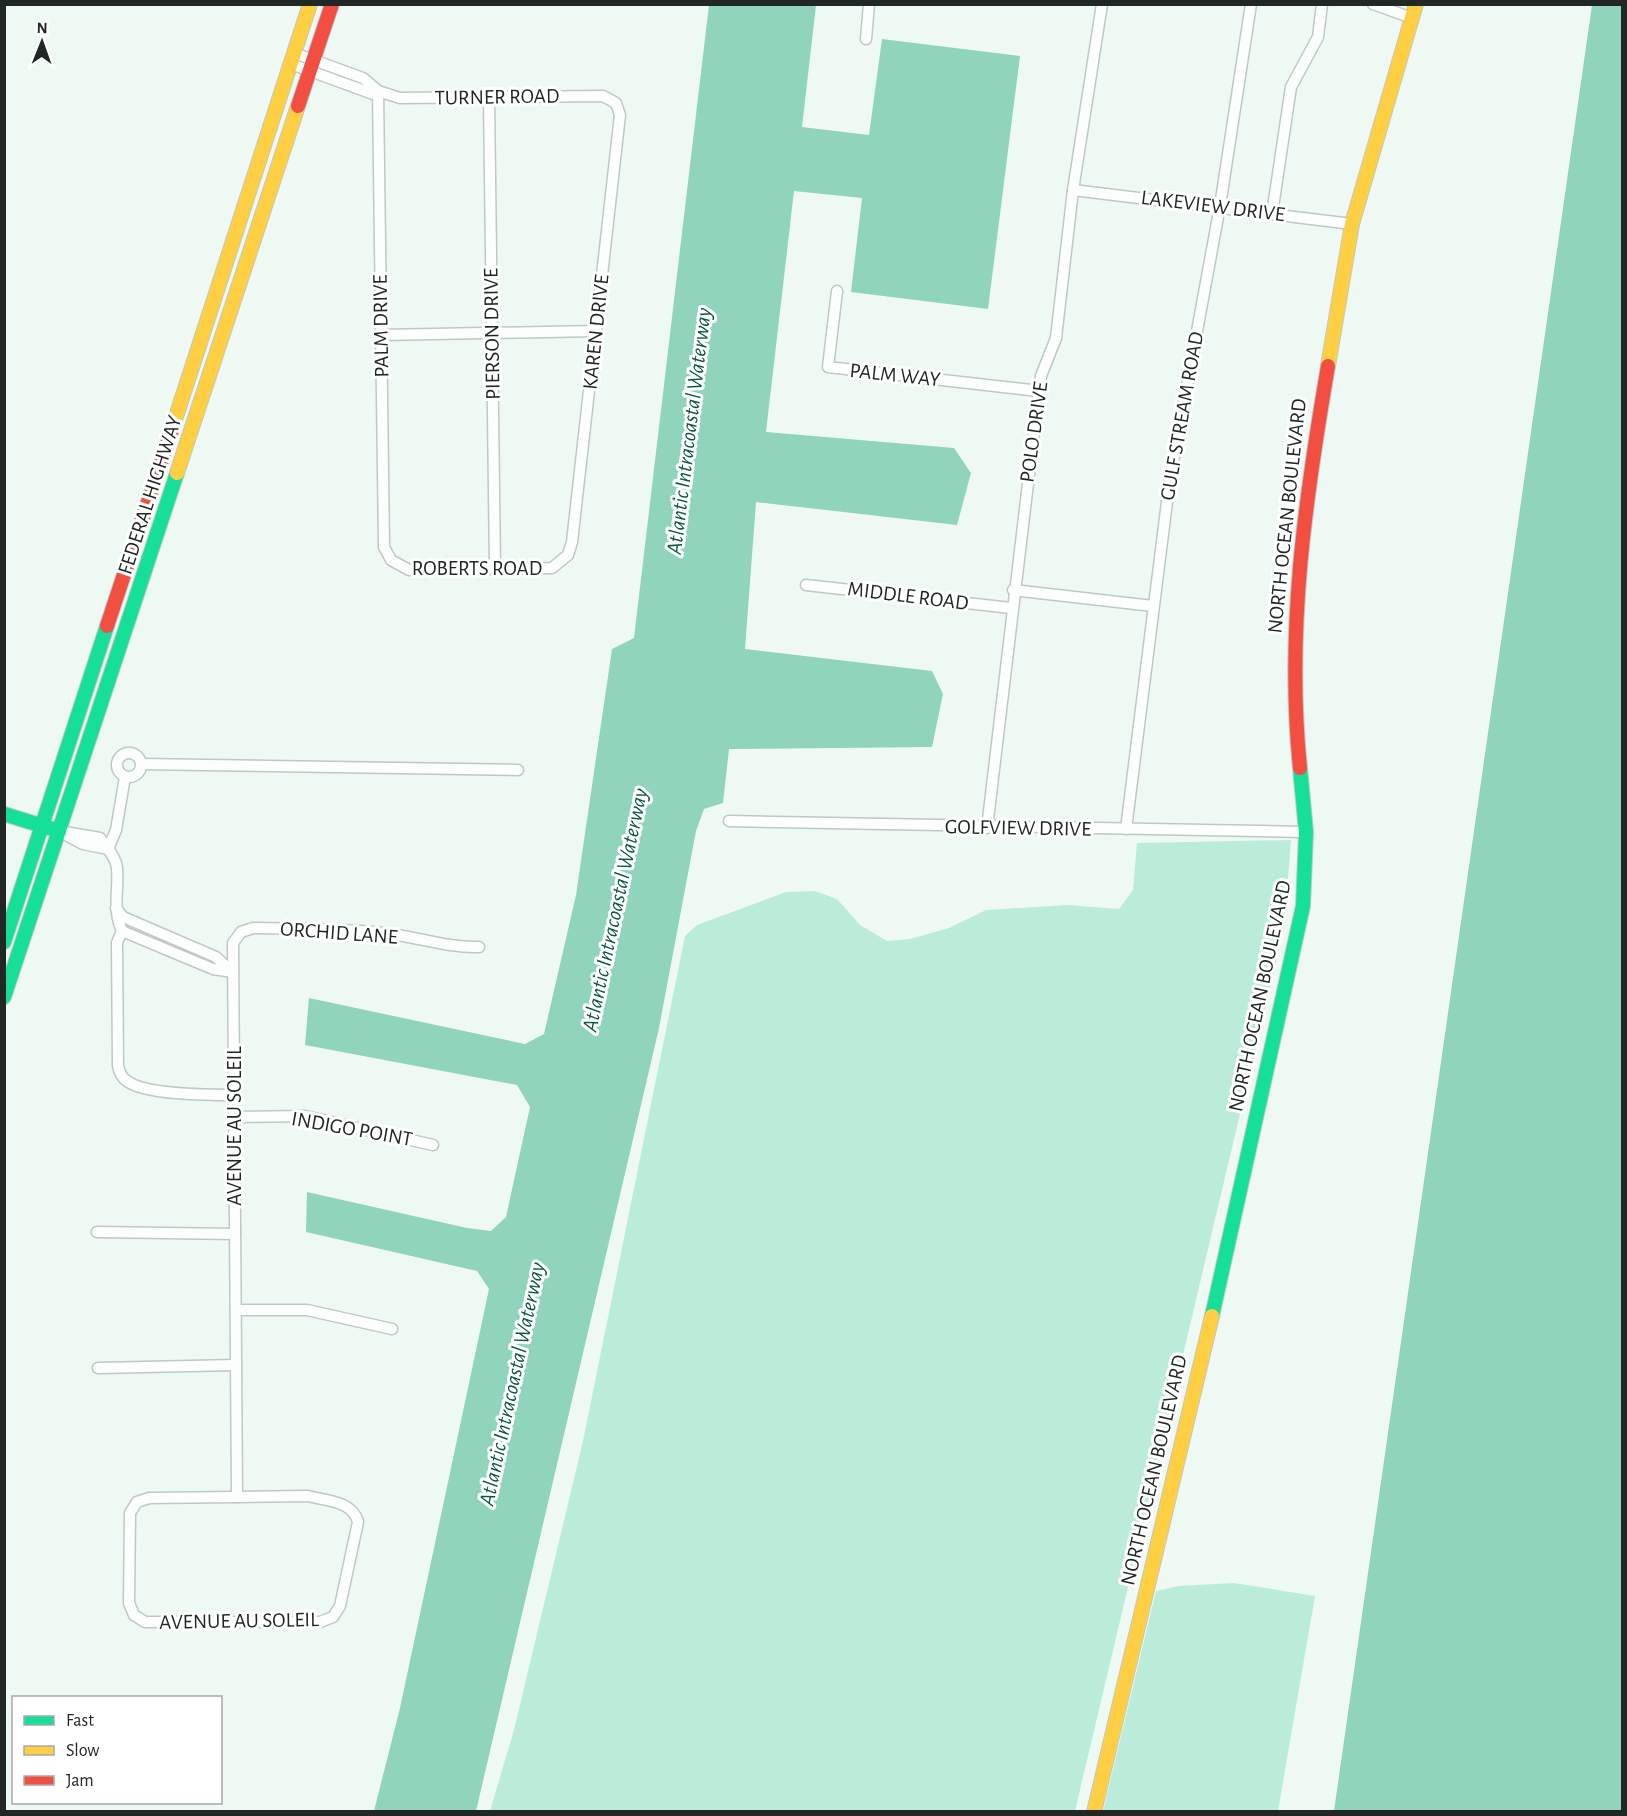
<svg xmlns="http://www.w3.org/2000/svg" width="1627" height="1816" viewBox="0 0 1627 1816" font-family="'Alegreya Sans',sans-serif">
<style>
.green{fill:#bbecd9}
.water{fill:#91d4bc}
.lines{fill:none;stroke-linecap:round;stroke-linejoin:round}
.street-casing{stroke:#c0c8c4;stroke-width:13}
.fast-casing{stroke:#c0c8c4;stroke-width:16}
.slow-casing{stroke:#c0c8c4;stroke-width:16}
.jam-casing{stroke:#c0c8c4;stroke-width:16}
.street{stroke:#fcfefd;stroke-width:10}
.fast{stroke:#16e098;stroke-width:14}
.slow{stroke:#ffcf43;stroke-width:14}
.jam{stroke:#f24e42;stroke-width:14}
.labels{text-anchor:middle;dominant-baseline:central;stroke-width:6;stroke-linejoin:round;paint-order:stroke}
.street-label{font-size:21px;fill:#202724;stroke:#fff}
.water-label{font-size:22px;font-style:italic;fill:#0b5742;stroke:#fff}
</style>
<rect width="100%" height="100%" fill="#eef9f4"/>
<!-- green -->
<g class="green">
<path d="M1291,840L1284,928L1075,1811H490L514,1730L583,1441L685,936L697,925L786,892L815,891L837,899L860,925L887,941L910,939L949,928L986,910L1067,905L1119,909L1133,890L1137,843Z"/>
<path d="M1234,1583L1315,1596L1278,1811H1103L1156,1591L1179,1586Z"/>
</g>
<!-- water -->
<g class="water">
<path d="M709,5H816L802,127L869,135L882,39L1020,56L988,309L851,292L862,198L794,191L766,432L954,448L971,473L957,525L756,502L745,649L932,671L943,694L932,747L729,749L723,803L704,809L696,831L659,1028L476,1811H374L400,1708L489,1289L477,1271L306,1232L307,1192L467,1228L491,1231L506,1217L530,1107L517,1085L305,1045L309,998L525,1044L544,1034L576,895L612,649L634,638Z"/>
<path d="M1592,5H1622V1811H1334Z"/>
</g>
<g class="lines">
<!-- street casing -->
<g class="street-casing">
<g id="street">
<path d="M1373,4L1412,18"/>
<path d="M866,39L869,4"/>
<path d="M294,53L363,78L378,91L400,98L603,96L616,103L620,115L572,542L568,555L552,568L409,570L391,560L384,547L378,91"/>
<path d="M291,64L373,94L378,91"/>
<path d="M489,97L495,570"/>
<path d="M1073,190L1352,224"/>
<path d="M1272,214L1291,87L1318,37L1322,4"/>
<path d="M837,291L828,367L1039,391"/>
<path d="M381,335L596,331"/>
<path d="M806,585L1011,608"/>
<path d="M1013,590L1153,606"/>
<circle cx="129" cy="765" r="12"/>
<path d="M141,764L518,770"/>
<path d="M729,821L1306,832"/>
<path d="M987,828L1039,391L1041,376L1056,338L1073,190L1102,4"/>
<path d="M1126,829L1170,478L1220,206L1251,4"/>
<path d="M59,831L100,838C106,846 116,857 117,868C119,890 112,909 122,931L213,969L233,972"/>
<path d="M66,835L83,844L108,849"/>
<path d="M108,849L116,830L125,777"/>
<path d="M116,908L123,917L216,957L232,972"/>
<path d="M122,931L117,943L118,1065C119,1072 121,1077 127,1081C145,1095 210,1095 234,1095"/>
<path d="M234,1117L305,1116L433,1145"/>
<path d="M97,1232L235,1234"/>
<path d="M236,1310H307L392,1329"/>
<path d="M98,1368L236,1365"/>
<path d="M308,1496C327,1501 353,1501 358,1522L340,1606L333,1617L320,1622H145L134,1615L129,1603L130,1513L137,1502L149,1498Z"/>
<path d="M237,1497L233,943L241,932L253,928C297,929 340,928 383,933C415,936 446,948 479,947"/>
</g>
</g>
<!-- fast casing -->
<g class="fast-casing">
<g id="fast">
<path d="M4,814L59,831"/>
<path d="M4,942L107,626"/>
<path d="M4,997L177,473"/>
<path d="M1212,1316L1303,906L1306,832L1300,768"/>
</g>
</g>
<!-- slow casing -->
<g class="slow-casing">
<g id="slow">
<path d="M1328,366L1352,224L1416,4"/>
<path d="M172,429L310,4"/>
<path d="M177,473L298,106"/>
<path d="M1094,1812L1212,1316"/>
</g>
</g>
<!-- jam casing -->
<g class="jam-casing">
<g id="jam">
<path d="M298,106L332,4"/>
<path d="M107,626L172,429"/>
<path d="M1300,768C1286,632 1305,500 1328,366"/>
</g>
</g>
<!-- street -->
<use href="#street" class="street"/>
<!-- fast -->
<use href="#fast" class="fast"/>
<!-- slow -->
<use href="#slow" class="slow"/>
<!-- jam -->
<use href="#jam" class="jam"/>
</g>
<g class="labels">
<!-- street labels -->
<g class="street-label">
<text transform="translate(497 97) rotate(-1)">TURNER ROAD</text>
<text transform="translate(1213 206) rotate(7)">LAKEVIEW DRIVE</text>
<text transform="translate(381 326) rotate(-91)">PALM DRIVE</text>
<text transform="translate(596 332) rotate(-84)">KAREN DRIVE</text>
<text transform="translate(492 334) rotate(-91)">PIERSON DRIVE</text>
<text transform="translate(895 375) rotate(6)">PALM WAY</text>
<text transform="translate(1182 416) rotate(-80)">GULF STREAM ROAD</text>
<text transform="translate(1034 432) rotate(-82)">POLO DRIVE</text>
<text transform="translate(150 495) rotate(-72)">FEDERAL HIGHWAY</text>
<text transform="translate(1287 516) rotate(-84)">NORTH OCEAN BOULEVARD</text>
<text x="477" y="568">ROBERTS ROAD</text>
<text transform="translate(908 596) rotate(7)">MIDDLE ROAD</text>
<text transform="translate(1018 828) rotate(1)">GOLFVIEW DRIVE</text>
<text transform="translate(339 933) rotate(4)">ORCHID LANE</text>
<text transform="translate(1260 996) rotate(-78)">NORTH OCEAN BOULEVARD</text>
<text transform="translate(234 1126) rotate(-90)">AVENUE AU SOLEIL</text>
<text transform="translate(352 1129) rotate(10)">INDIGO POINT</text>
<text transform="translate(1154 1470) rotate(-77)">NORTH OCEAN BOULEVARD</text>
<text transform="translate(239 1621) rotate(-1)">AVENUE AU SOLEIL</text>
</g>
<!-- water labels -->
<g class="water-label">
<text transform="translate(689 431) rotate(-83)">Atlantic Intracoastal Waterway</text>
<text transform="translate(615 910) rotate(-78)">Atlantic Intracoastal Waterway</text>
<text transform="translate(512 1384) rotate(-78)">Atlantic Intracoastal Waterway</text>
</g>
</g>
<!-- border -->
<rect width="1627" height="1816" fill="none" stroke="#202724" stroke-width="12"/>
<!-- legend -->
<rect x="12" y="1696" width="210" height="108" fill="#ffffff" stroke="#a6a9a7" stroke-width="1.5"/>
<rect x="24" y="1716" width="30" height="9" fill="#16e098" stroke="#a6a9a7" stroke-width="1.5"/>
<text x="66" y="1726" font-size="18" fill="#202724">Fast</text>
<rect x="24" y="1746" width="30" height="9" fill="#ffcf43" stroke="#a6a9a7" stroke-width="1.5"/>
<text x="66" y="1756" font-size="18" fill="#202724">Slow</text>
<rect x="24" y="1776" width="30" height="9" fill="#f24e42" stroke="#a6a9a7" stroke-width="1.5"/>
<text x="66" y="1786" font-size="18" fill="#202724">Jam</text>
<!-- north arrow -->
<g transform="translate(42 42) rotate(1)" stroke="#ffffff" stroke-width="4.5" paint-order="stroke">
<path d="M0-4.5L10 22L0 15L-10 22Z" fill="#202724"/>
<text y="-9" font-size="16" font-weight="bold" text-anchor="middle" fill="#202724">N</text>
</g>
</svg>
